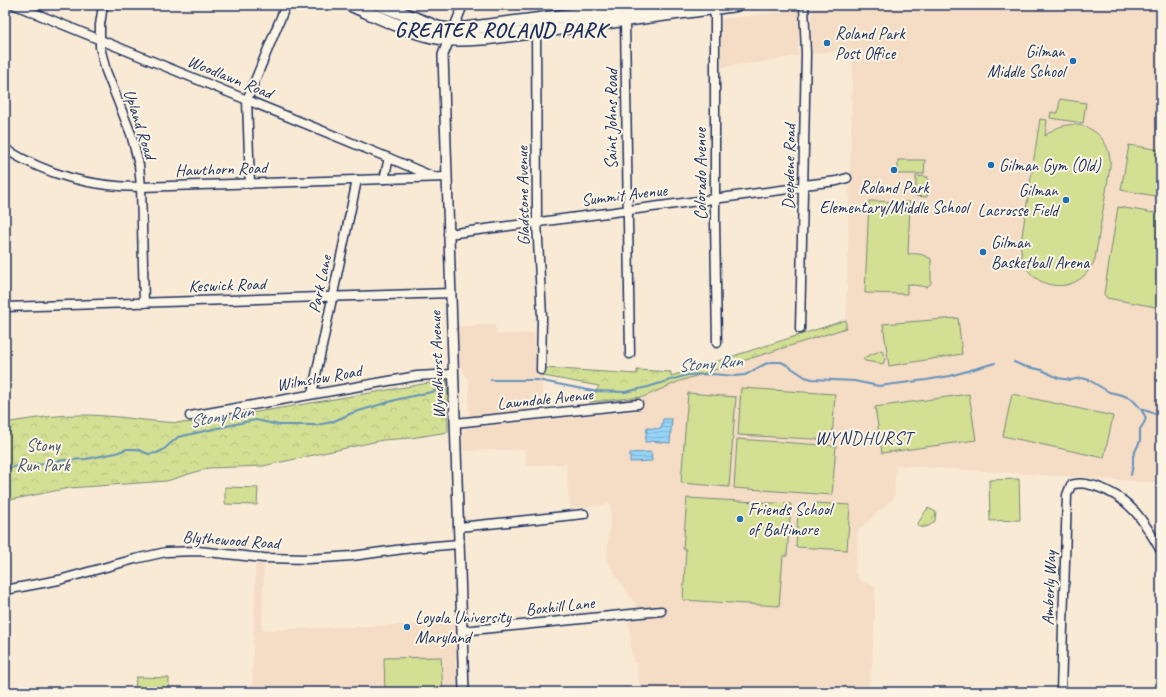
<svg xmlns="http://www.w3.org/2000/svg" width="1166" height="697" viewBox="0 0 1166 697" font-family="Caveat,sans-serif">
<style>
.built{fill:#f5dcc5}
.park{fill:url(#park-crowns);stroke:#778879}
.pitch{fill:#d3e094;stroke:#778879}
.water{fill:url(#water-rules);stroke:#6592ba}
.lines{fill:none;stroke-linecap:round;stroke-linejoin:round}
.stream{stroke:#6592ba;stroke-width:2}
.minor-casing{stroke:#1b2f5e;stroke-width:11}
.tertiary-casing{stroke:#1b2f5e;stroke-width:12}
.primary-casing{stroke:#1b2f5e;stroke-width:15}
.minor{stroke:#fcf5e5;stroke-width:8}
.tertiary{stroke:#fcf5e5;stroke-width:9}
.primary{stroke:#fcf5e5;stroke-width:12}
.poi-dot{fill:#1f6fb2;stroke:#fcf5e5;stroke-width:1.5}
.labels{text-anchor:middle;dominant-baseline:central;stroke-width:4;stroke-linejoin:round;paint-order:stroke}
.poi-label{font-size:17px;fill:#1b2f5e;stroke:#fcf5e5;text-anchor:start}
.street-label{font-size:17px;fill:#1b2f5e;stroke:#fcf5e5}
.park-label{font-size:17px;fill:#405269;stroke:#fcf5e5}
.water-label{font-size:18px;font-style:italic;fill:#3a5884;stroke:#fcf5e5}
.neighbourhood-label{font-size:18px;letter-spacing:1px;fill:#1b2f5e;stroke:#fcf5e5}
.district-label{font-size:21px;font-weight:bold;letter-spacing:1px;fill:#1b2f5e;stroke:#fcf5e5}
</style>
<defs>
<pattern id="park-crowns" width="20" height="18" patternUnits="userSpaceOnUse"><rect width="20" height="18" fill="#d3e094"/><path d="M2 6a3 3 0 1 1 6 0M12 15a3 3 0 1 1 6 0" fill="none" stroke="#b5c082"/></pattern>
<pattern id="water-rules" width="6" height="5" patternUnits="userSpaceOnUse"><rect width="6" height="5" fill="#96d4f7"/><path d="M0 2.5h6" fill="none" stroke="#81b6d6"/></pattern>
</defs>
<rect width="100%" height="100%" fill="#f9ead6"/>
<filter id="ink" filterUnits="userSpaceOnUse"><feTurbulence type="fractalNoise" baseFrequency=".025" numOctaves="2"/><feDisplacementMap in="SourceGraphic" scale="8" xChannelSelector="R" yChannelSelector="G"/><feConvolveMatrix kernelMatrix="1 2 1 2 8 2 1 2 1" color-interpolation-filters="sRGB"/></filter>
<g filter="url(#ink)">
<!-- built -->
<g class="built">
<path d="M845,5H1161V483L896,465L894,498L858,530L855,573L860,580L875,587V616L872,662L868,692H640L637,663H633L629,621L645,619L607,562L611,504L570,508L566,464L526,466L525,449L463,451V434L467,428L637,411L643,397L680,381L846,328L853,49L812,54V8Z"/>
<path d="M800,10L798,56L761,62L722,67V19Z"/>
<path d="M495,325L496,335L534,333L536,366L535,372L543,373L541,409L469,418V382L460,364L458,326Z"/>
<path d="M256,561L264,562L262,630L455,623L457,692H249L252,684Z"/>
</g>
<!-- park -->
<g class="park">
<path d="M916,176L928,177L927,197L916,196Z"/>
<path d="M846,320V328L680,381L643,397L590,402L599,386L543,376V368L637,374V370L671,372V376Z"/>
<path d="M447,380L448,432L411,438L383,440L263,466L208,468L167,481L69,488L5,501V423C41,417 69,413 106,416C137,418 167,425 198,422Z"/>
<path d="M928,508L936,512L935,521C930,526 923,530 917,525C921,519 923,514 928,508Z"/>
</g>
<!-- pitch -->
<g class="pitch">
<path d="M1060,99L1086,103L1083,123L1050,118L1051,112L1058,113Z"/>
<path d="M1040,119L1047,120L1045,136C1072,111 1113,130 1110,167L1095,259C1078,303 1017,289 1021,242Z"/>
<path d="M1129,145L1161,150V197L1121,190Z"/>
<path d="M898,160H925L924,174H898Z"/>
<path d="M869,201L910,202L908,254C918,253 922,254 931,259V283L927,287L907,284V294L865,293Z"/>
<path d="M1118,207L1161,214V308L1107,298L1104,294Z"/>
<path d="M958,318L962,354L889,366L883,324Z"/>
<path d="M882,350L885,359L883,364L865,361L863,358Z"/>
<path d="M741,388L835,394L832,440L738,435Z"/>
<path d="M688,393L736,397L729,487L681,483Z"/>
<path d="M969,394L976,440L882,453L875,407Z"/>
<path d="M1012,394L1113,416L1104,458L1003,436Z"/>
<path d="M737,439L836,446L832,495L734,488Z"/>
<path d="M1019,479L1020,520L990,521L989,480Z"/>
<path d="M225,487L258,488L257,505L225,504Z"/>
<path d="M687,498L791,504L787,556H783L779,606L683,600L686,549H683Z"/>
<path d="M816,503L850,505L847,550L796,547L798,512L815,513Z"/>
<path d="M441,657L443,692H385L384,658Z"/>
<path d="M136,677L169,678V692H135Z"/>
</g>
<!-- water -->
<g class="water">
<path d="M663,419H672L670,443L650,441V442H645L647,428L661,429Z"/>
<path d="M651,452L652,461L630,462V453Z"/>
</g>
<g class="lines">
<!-- stream -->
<g class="stream">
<path d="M1014,362L1023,366L1042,370L1058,378L1071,380L1082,378L1089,380L1109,392L1122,395L1132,399L1141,409L1153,413L1161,418"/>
<path d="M491,380H537L593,391L625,392L648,387L687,375L712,374L735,376L745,375L765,364L772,362H781L787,365L805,377L812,379L854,381L879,386L926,380L950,376L995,363"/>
<path d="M5,469L22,465H36L64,460L86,459L116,453L127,449H136L149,454L157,453L163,450L178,437L245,422L256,420L279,425H317L332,422L352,413L399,399L445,389"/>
<path d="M1131,475L1133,465V456L1140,441V429L1144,423L1146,418L1141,409"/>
</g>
<!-- minor casing -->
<g class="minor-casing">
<g id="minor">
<path d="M15,5L389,158L434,177"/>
<path d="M103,5L100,25V47L106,71L131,134L139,165L141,187L144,303"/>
<path d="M713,5L715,17V221L717,343"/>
<path d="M626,15L625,20L630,354"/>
<path d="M536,27L537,221L542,317L541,370"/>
<path d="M453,30L463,5"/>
<path d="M5,149C48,175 90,187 141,187L446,177"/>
<path d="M384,179L389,158"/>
<path d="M250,184L247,100L286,5"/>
<path d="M804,185L837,181L847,178"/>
<path d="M448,234L804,187"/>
<path d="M5,307L451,293"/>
<path d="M800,329L806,54L804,5"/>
<path d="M312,394L357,180"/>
<path d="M190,416L417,376L453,374"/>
<path d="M455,423L638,404"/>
<path d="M459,527L584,514"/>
<path d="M5,590L59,580L135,559L166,552L198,551L264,558L308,559L352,556L411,548L459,544"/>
<path d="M462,631L661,611"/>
<path d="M1061,692L1067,495L1071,485C1079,482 1087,484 1095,486C1130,497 1144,521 1161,551"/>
</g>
</g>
<!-- tertiary casing -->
<g class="tertiary-casing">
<path id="tertiary" d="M451,34L443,55L464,692"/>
</g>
<!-- primary casing -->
<g class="primary-casing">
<g id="primary">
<path d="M351,5C377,16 413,34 440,38C456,41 473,39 489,38L736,5"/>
<path d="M381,5L439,28L453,30L650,5"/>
</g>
</g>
<!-- minor -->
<use href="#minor" class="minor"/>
<!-- tertiary -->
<use href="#tertiary" class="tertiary"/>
<!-- primary -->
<use href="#primary" class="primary"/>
</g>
</g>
<!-- markers -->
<g class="poi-dot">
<circle cx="827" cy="43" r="4"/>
<circle cx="1073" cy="61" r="4"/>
<circle cx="991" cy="165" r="4"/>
<circle cx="894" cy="170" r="4"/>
<circle cx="1066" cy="200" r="4"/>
<circle cx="983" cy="252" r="4"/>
<circle cx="740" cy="519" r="4"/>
<circle cx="407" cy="627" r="4"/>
</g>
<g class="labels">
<!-- poi labels -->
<g class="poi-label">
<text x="835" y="33">Roland Park<tspan x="835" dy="20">Post Office</tspan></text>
<text x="1065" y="51" text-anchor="end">Gilman<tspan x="1065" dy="20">Middle School</tspan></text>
<text x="999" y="165">Gilman Gym (Old)</text>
<text x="894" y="187" text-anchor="middle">Roland Park<tspan x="894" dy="20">Elementary/Middle School</tspan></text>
<text x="1058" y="190" text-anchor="end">Gilman<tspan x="1058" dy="20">Lacrosse Field</tspan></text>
<text x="991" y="242">Gilman<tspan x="991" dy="20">Basketball Arena</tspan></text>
<text x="748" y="509">Friends School<tspan x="748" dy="20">of Baltimore</tspan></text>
<text x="415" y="617">Loyola University<tspan x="415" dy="20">Maryland</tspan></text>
</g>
<!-- street labels -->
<g class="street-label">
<text transform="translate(230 77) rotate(22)">Woodlawn Road</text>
<text transform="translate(611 119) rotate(-90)">Saint Johns Road</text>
<text transform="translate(140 124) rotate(72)">Upland Road</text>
<text transform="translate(789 167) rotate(-89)">Deepdene Road</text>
<text transform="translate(221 169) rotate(-2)">Hawthorn Road</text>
<text transform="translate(700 174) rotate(-90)">Colorado Avenue</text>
<text transform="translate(624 195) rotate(-7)">Summit Avenue</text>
<text transform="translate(523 196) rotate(-91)">Gladstone Avenue</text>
<text transform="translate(320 284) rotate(-78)">Park Lane</text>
<text transform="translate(227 285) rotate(-2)">Keswick Road</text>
<text transform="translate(437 365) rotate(-92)">Wyndhurst Avenue</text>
<text transform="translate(319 378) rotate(-10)">Wilmslow Road</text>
<text transform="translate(545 399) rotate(-6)">Lawndale Avenue</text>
<text transform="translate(231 540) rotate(4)">Blythewood Road</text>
<text transform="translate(1049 588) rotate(-88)">Amberly Way</text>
<text transform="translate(560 606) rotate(-6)">Boxhill Lane</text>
</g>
<!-- park labels -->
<g class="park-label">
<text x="43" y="445">Stony<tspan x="43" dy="20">Run Park</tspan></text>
</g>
<!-- water labels -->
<g class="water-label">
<text transform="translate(710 363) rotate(-5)">Stony Run</text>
<text transform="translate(221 416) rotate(-10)">Stony Run</text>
</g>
<!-- neighbourhood labels -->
<g class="neighbourhood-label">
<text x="864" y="438">WYNDHURST</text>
</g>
<!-- district labels -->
<g class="district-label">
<text x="501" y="30">GREATER ROLAND PARK</text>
</g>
</g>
<!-- margin -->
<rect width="1166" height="697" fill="none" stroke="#fcf5e5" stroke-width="20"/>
<rect x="10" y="10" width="1146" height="677" fill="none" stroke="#1b2f5e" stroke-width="1.5" filter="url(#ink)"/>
</svg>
